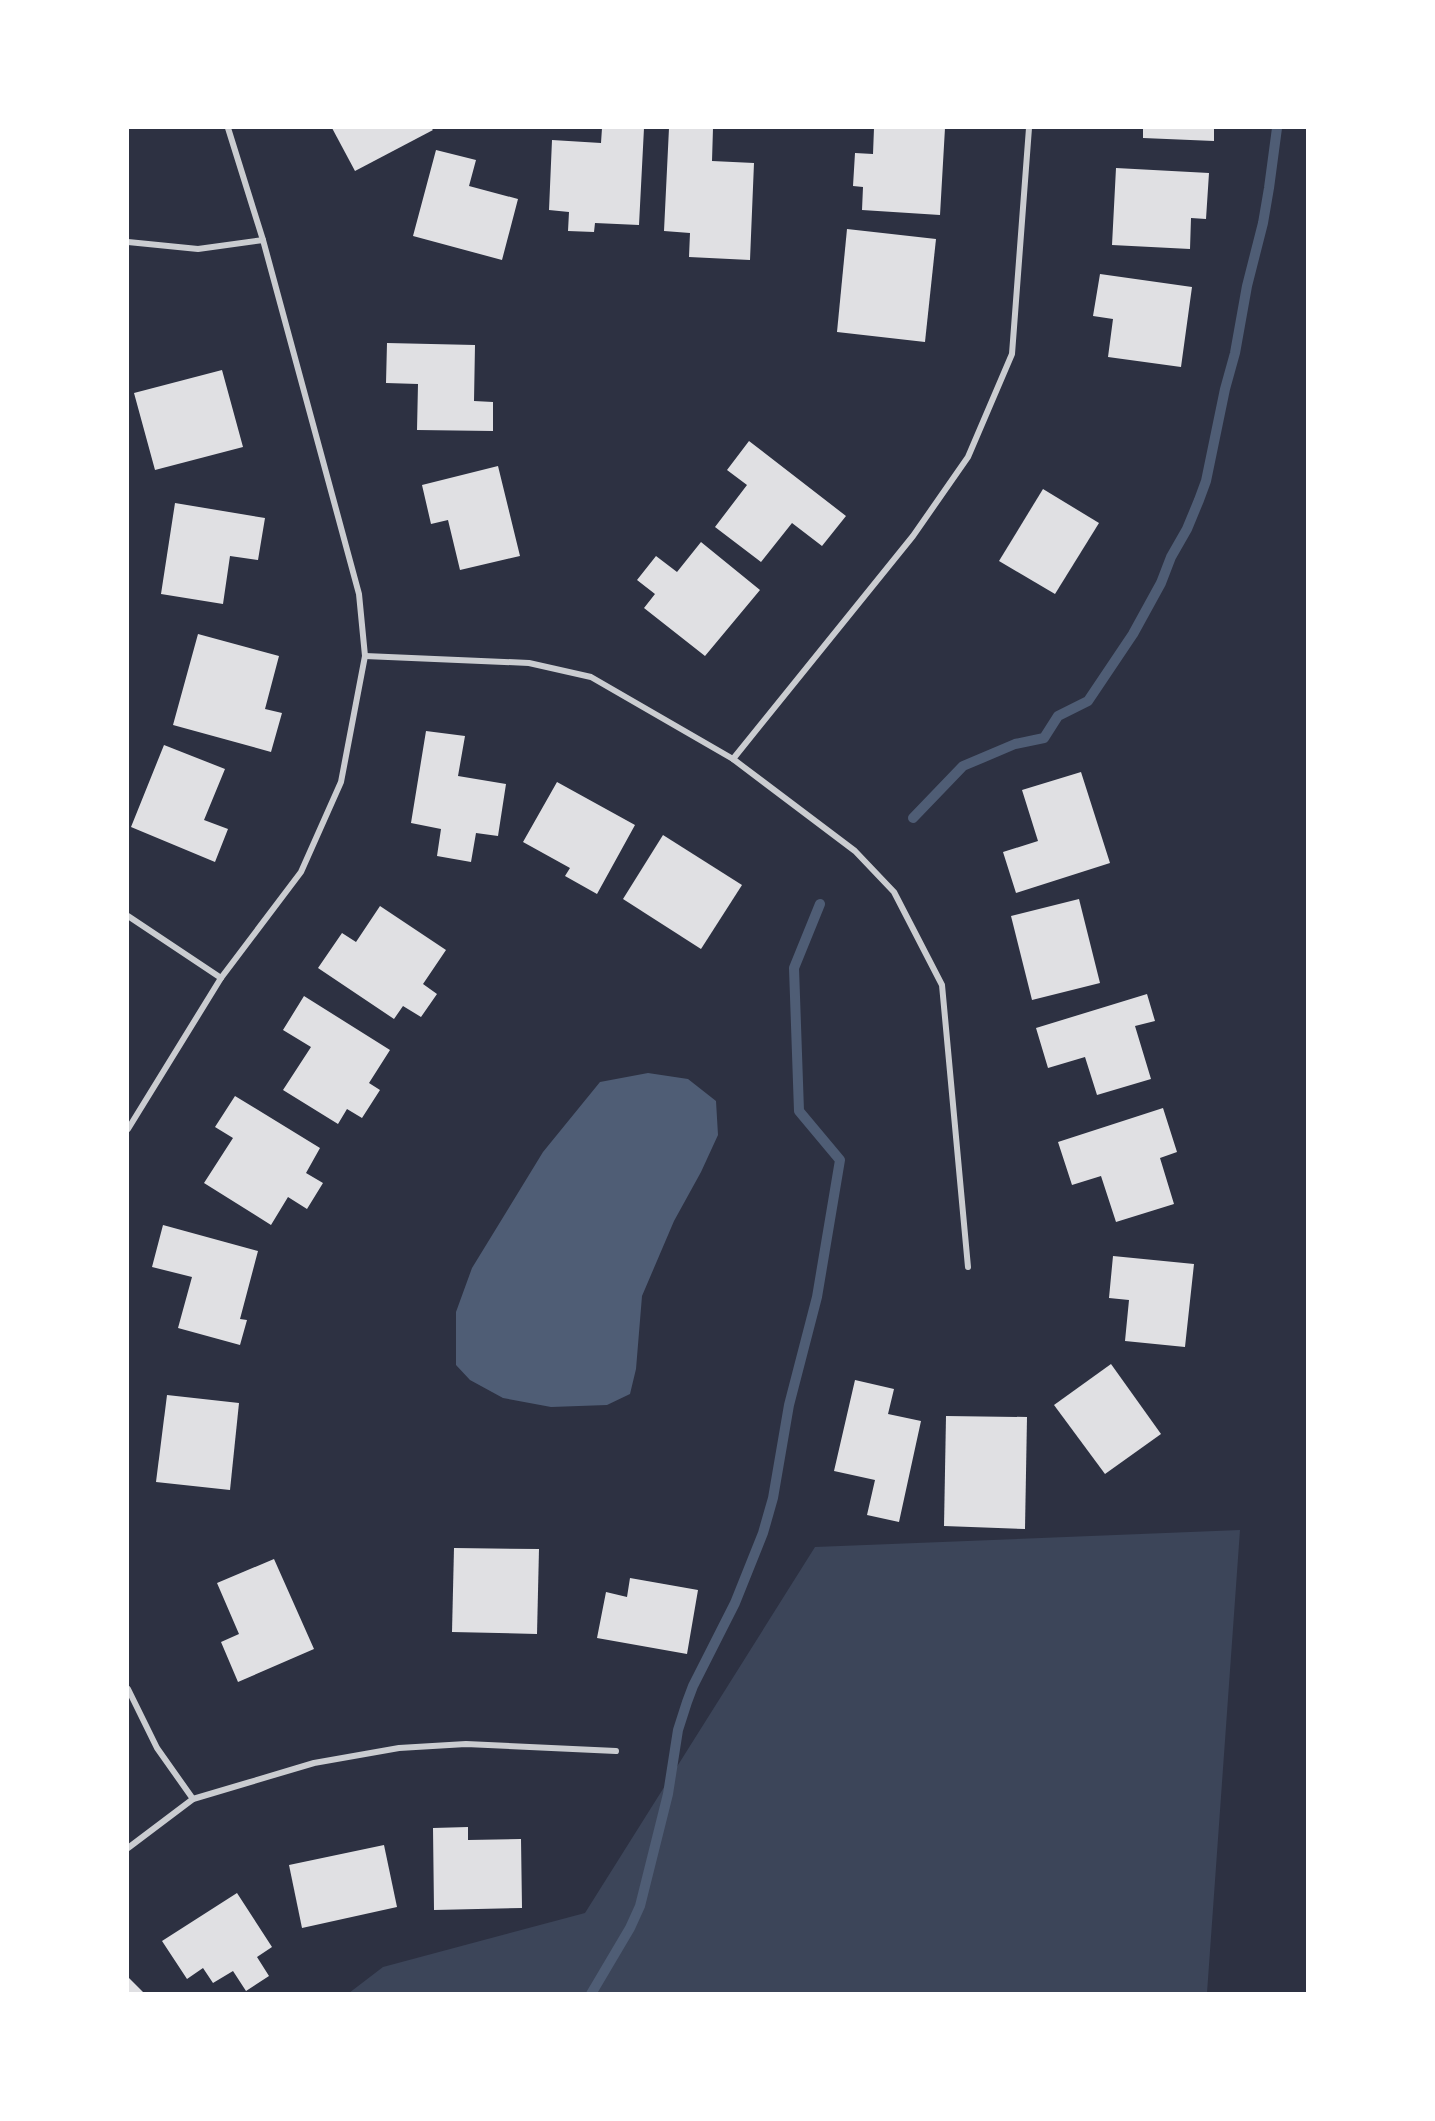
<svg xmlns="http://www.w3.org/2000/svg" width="1435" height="2121" viewBox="0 0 1435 2121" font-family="Figtree,sans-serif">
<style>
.green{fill:#3c4559}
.water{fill:#4f5d75}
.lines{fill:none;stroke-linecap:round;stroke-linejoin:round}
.stream{stroke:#4f5d75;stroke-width:10}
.building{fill:#e0e0e3}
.minor{stroke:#caccd0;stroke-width:6}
</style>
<rect width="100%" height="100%" fill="#2d3142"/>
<!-- green -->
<path class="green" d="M1240,1530L1207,1993H349L383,1967L585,1913L815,1547Z"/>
<!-- water -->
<path class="water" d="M648,1073L688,1079L716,1101L718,1135L701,1172L674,1221L642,1296L636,1369L630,1394L607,1405L551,1407L503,1398L470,1380L456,1365V1312L472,1268L543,1152L600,1082Z"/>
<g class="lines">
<!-- stream -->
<g class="stream">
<path d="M913,818L963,766L1015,744L1044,738L1058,716L1088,701L1133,634L1161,583L1171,557L1187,529L1199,500L1206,481L1225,389L1235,353L1247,286L1263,223L1269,188L1277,128"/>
<path d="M591,1994L630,1928L640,1906L668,1794L678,1730L687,1702L693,1686L735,1603L763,1533L773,1498L789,1405L817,1297L840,1160L799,1111L794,968L820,904"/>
</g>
</g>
<!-- building -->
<g class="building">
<path d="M332,128H431L433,130L355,171Z"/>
<path d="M602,128H644L639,225L595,223L594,232L568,231L569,212L549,210L552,140L601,143Z"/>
<path d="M669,128H713L712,161L754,163L750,260L689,257L690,233L664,231Z"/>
<path d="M874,128H945L940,215L862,210L863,187L853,186L855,153L873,154Z"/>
<path d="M1143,128H1214V141L1143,138Z"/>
<path d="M436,150L476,160L469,186L518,199L502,260L413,236Z"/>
<path d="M1116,168L1209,173L1206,219L1191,218L1190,249L1112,245Z"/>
<path d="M847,229L936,239L925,342L837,332Z"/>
<path d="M1100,274L1192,287L1181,367L1108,357L1113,319L1093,316Z"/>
<path d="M387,343L475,345L474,401L493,402V431L417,430L418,384L386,383Z"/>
<path d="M222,370L243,447L155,470L134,393Z"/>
<path d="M749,441L846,516L822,546L792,523L761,562L715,527L747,485L727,470Z"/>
<path d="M498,466L520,556L460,570L448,520L431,524L422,485Z"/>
<path d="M1043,489L1099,523L1055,594L999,561Z"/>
<path d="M175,503L265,518L258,560L230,556L223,604L161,594Z"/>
<path d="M701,542L760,590L705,656L644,608L655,594L637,580L656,556L677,572Z"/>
<path d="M198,634L279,656L265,709L282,713L271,752L173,725Z"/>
<path d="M426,731L465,736L458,776L506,784L498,836L476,833L471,862L437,856L441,829L411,823Z"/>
<path d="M164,745L225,769L204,820L228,829L215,862L131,827Z"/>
<path d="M1081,772L1110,863L1016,893L1003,852L1038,841L1022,790Z"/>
<path d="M557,782L635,825L597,894L565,876L570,868L523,842Z"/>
<path d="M663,835L742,885L701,949L623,899Z"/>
<path d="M1079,899L1100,983L1032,1000L1011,916Z"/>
<path d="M380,906L446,950L423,984L437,994L421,1017L403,1006L394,1019L318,968L342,933L356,942Z"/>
<path d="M1147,994L1155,1021L1135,1026L1151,1079L1097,1095L1085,1057L1048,1068L1036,1028Z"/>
<path d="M304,996L390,1050L369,1083L380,1090L362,1118L347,1109L338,1124L283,1090L311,1047L283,1030Z"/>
<path d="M235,1096L320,1148L306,1173L323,1183L307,1209L288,1197L271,1225L204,1183L233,1138L215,1127Z"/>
<path d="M1163,1108L1177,1152L1160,1158L1174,1204L1116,1222L1101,1176L1072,1185L1058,1142Z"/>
<path d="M163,1225L258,1251L240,1319L247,1320L240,1345L178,1328L192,1277L152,1267Z"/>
<path d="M1113,1256L1194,1264L1185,1347L1125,1341L1129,1300L1109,1298Z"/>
<path d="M1111,1364L1161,1434L1105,1474L1054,1405Z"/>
<path d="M855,1380L894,1389L888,1414L921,1421L899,1522L867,1515L875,1480L834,1471Z"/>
<path d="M167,1395L239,1403L230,1490L156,1482Z"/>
<path d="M946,1416L1027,1417L1025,1529L944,1526Z"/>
<path d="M454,1548L539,1549L537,1634L452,1632Z"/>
<path d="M274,1559L314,1649L238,1682L221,1642L239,1634L217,1583Z"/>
<path d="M630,1578L698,1590L687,1654L597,1638L606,1592L627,1597Z"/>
<path d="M468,1827V1840L521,1839L522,1908L434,1910L433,1828Z"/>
<path d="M384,1845L397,1907L302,1928L289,1865Z"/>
<path d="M237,1893L272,1947L257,1957L269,1976L246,1991L233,1971L213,1983L203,1968L187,1979L162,1941Z"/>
<path d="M128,1977L145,1994H128Z"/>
</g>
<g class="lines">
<!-- minor -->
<g class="minor">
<path d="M128,242L198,249L263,240"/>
<path d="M365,656L529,663L591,677L733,759L855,851L894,892L942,985L968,1267"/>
<path d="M733,759L913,536L968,457L1012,354L1029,128"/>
<path d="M128,916L221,978"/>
<path d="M128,1129L221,978L301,872L341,782L365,656L359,594L263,240L228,128"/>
<path d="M128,1689L157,1748L193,1799"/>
<path d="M128,1848L193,1799L314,1763L399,1748L466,1744L616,1751"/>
</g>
</g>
<!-- border -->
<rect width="1435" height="2121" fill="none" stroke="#ffffff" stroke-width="258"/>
</svg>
